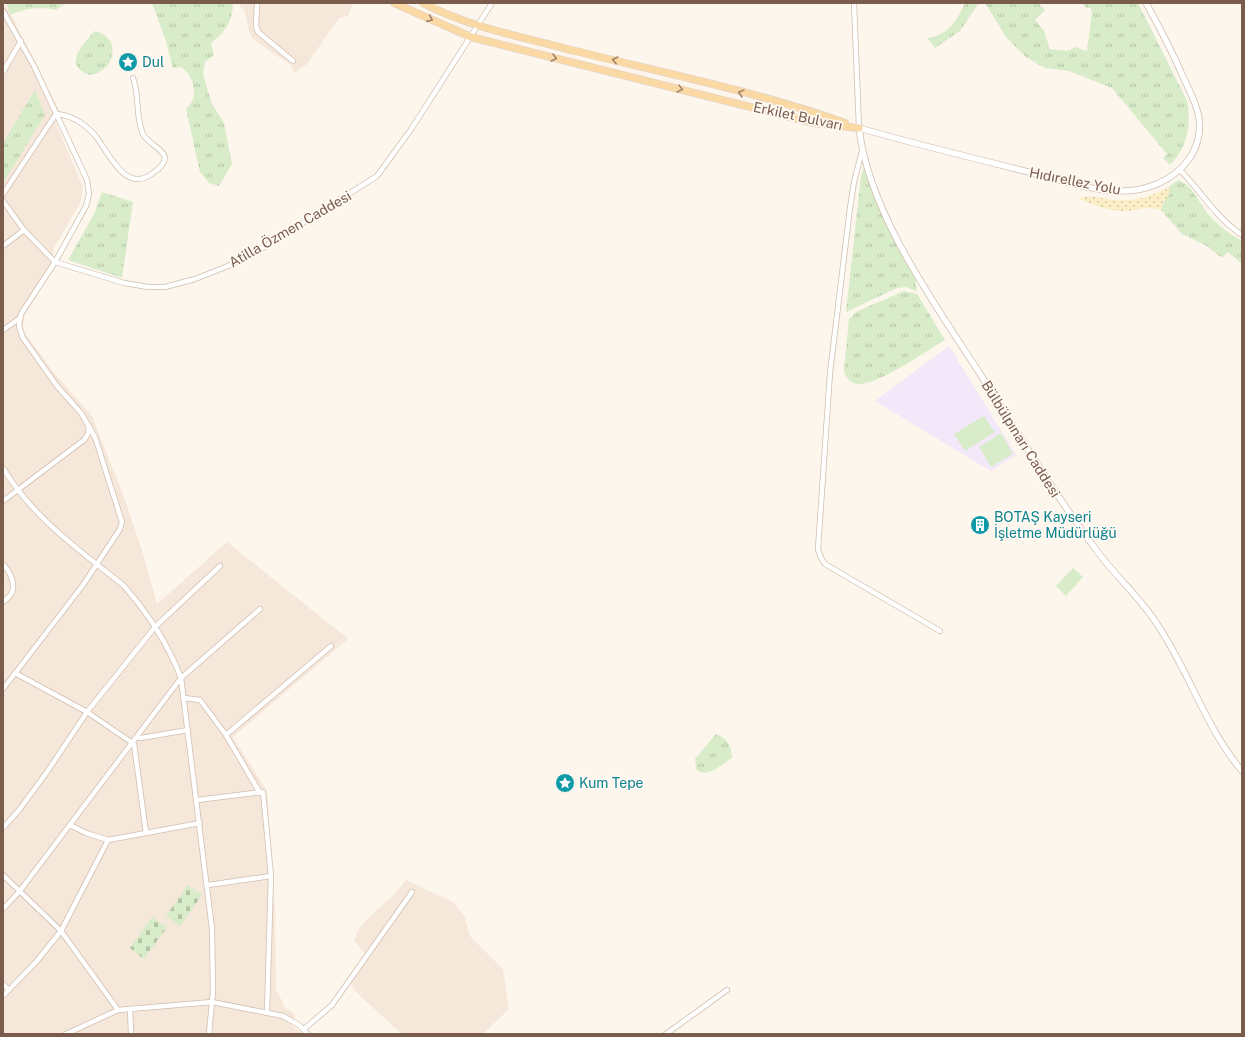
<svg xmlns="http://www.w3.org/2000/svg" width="1245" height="1037" viewBox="0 0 1245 1037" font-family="'Public Sans',sans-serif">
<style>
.residential{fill:#f5e8da}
.education{fill:#f3e8fa}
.grass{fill:url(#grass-tufts)}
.sand{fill:url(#sand-dots)}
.cemetery{fill:url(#cemetery-stones)}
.pitch{fill:#d8ecc9}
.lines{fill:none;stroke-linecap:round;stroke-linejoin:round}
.minor-casing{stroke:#d1beb0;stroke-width:6}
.tertiary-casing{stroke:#d1beb0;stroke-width:7}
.primary-casing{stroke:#dad1cd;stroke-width:8}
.minor{stroke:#fff;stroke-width:4.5}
.tertiary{stroke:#fff;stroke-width:5.5}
.primary{stroke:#fbd9a5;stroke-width:7}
.oneway{stroke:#a18267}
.labels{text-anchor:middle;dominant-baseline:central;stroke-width:3.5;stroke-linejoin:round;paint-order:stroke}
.culture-label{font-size:14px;fill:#0d838f;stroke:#fffaf3;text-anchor:start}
.street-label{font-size:14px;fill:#7a5c4d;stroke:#fffaf3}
</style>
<defs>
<pattern id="grass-tufts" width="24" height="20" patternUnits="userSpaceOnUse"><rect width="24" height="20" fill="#d8ecc9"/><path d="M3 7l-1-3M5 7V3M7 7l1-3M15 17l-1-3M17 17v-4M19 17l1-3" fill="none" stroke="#b4c2a5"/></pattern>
<pattern id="sand-dots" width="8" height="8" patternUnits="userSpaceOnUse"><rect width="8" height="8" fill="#fcefc7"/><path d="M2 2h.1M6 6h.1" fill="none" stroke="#d1c5a4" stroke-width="1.8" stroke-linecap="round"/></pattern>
<pattern id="cemetery-stones" width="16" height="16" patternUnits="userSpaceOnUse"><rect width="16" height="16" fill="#d8ecc9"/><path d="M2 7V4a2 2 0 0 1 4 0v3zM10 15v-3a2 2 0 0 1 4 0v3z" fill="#b4c2a5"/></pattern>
</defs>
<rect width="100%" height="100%" fill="#fdf6ec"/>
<!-- residential -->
<g class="residential">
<path d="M238,3H353L348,16L339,18L307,64L294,73L292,66L254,40L249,32L245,12Z"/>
<path d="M3,6H7L58,108L60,113L55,121L83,187L81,201L54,248L52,271L24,316L23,330L55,374L92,416L124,497L142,550L157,604L227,542L348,639L233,737L267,791L275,910L276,991L278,992L284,1006L295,1015L291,1025L303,1034H3Z"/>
<path d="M406,880L453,902L464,915L470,936L503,969L509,1009L483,1034H402L357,993L348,980L365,954L354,940L359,929L368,918L393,896Z"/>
</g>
<!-- education -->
<path class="education" d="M949,346L1016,455L991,471L875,401Z"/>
<!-- grass -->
<g class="grass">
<path d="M7,3H66L56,10C40,6 26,8 10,15Z"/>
<path d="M152,3H233C233,20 225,33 211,43L214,55L205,62L203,74L212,104L224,123L232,164L219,186L209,183L200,172L186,109C200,99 194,75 181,67L173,68L165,38Z"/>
<path d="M965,3H979L960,31L935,48L927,38C948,36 957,20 965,3Z"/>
<path d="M985,3H1041L1040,5L1045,10L1035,20L1044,31L1050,49L1068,51L1075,47L1087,51L1092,11L1090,8H1086L1083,3H1138L1187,101C1192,124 1187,148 1170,165L1163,158L1167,154L1112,88L1069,71L1045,68L1026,57L1006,37Z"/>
<path d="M95,31C123,37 115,72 90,75C61,65 84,43 95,31Z"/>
<path d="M35,90L45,115L3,183V143Z"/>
<path d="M866,162L892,223L913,267L917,291L905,287L897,288L846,312L861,176Z"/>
<path d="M1178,180C1194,186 1199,204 1210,216C1219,227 1231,234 1242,241V264L1228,252L1222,258L1207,246L1182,234L1162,211C1161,201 1171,197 1169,187Z"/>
<path d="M102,192L133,202L122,278L68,260L94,214Z"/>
<path d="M904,291L917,294L945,340C926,351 880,384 859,384C851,384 846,379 844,371L849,319L856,312Z"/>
<path d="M716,734C727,738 732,746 732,758C722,764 706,780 696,769L695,759Z"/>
</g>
<!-- sand -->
<path class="sand" d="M1169,187V195L1162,204V211C1149,204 1136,212 1123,211C1107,210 1092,205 1078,198C1092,194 1102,199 1115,200C1134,202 1152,196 1169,187Z"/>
<!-- cemetery -->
<g class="cemetery">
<path d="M188,885L202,895L180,926L166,916Z"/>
<path d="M152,917L167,927L144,959L130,948Z"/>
</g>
<!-- pitch -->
<g class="pitch">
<path d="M984,416L995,432L965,451L954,434Z"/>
<path d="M1001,433L1013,454L991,467L979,447Z"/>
<path d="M1073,568L1083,577L1066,596L1056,586Z"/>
</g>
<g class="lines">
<!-- minor casing -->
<g class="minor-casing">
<g id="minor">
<path d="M257,3L256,26L258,32L293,61"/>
<path d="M854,3L859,128"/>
<path d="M3,11L34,66L87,180L89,194L86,206L55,262L21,314L19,326L23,338L57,386L81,413L95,437L122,522L120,529L83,585L3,689"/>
<path d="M3,72L21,41"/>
<path d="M862,151L854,182L850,208L830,373L818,549L821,558L825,564L940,631"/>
<path d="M1180,170C1202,192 1215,217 1242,235"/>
<path d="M3,194L56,114C72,115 87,125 97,138C110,155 126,194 153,173C159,169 165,164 165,157C161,147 148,144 143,134C135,117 140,96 133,78"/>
<path d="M3,201L24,230L55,262L124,283L148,287H165L195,279L228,266L258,251L377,176L412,128L492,3"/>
<path d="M3,246L24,230"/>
<path d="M3,330L20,318"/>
<path d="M3,468C33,518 78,549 123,585C148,613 168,644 181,678L212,929L213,991L209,1034"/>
<path d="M3,501L84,440L88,434L89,426"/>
<path d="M3,564C9,570 16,583 12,592C11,596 6,599 3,602"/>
<path d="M15,673L87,712L134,744L146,833"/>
<path d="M184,698L200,700L226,735L260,793"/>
<path d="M226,735L331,646"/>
<path d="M137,737L141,738L188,730"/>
<path d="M197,800L263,792L271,876L208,885"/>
<path d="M70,825L86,833L108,840L200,823"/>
<path d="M3,828L19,810L47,772L87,712L155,627L220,566"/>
<path d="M3,875L61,931L118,1010"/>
<path d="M3,909L19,892L181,678L260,609"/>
<path d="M3,984L9,990"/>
<path d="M3,996L36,962L61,931L108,840"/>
<path d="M130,1009L131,1034"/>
<path d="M267,1013L271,876"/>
<path d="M304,1029L332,1005L412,892"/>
<path d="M66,1034L118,1010L212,1002L283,1016L299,1025L308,1034"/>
<path d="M666,1034L727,990"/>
</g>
</g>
<!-- tertiary casing -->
<g class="tertiary-casing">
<path id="tertiary" d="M1146,3C1160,28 1173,53 1184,79C1190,92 1197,104 1199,118C1204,162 1164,190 1124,191C1096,192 1056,179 1029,172C972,158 915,144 859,128C869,215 936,305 982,377C1020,436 1055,495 1097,551C1116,577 1140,597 1157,624C1189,671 1205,727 1242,771"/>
</g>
<!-- primary casing -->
<g class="primary-casing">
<g id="primary">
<path d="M394,3L471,37L814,123L859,128"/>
<path d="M423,3C468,27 519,36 567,49C660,72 755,91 845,123"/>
</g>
</g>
<!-- minor -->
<use href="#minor" class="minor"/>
<!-- tertiary -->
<use href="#tertiary" class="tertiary"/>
<!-- primary -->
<use href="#primary" class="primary"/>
</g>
<!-- one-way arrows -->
<defs><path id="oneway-chevron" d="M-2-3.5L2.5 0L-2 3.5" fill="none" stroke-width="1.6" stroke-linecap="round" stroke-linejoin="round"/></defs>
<g class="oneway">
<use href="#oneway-chevron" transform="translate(430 19) rotate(24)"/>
<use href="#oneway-chevron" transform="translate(554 58) rotate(14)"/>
<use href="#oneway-chevron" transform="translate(615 60) rotate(-167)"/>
<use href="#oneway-chevron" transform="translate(680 89) rotate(14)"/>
<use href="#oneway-chevron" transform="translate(741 93) rotate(-165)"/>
</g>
<!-- icons -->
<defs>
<g id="sight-disc" transform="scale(1)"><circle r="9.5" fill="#0f9aa8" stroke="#fffaf3"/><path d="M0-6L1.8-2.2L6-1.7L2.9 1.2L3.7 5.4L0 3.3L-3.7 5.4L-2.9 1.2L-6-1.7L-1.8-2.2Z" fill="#fff"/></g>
<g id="building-disc" transform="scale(1)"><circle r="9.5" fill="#0f9aa8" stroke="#fffaf3"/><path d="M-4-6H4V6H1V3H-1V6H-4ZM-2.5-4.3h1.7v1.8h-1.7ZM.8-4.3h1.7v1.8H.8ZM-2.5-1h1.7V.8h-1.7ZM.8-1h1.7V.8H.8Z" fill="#fff"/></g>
</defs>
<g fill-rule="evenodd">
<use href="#sight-disc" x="128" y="62"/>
<use href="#building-disc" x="980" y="525"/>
<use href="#sight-disc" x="565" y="783"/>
</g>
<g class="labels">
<!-- culture labels -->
<g class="culture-label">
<text x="142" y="62">Dul</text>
<text x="994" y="517">BOTAŞ Kayseri<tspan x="994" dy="16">İşletme Müdürlüğü</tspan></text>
<text x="579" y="783">Kum Tepe</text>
</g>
<!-- street labels -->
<g class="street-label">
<text transform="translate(798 116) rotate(12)">Erkilet Bulvarı</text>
<text transform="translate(1075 181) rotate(11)">Hıdırellez Yolu</text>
<text transform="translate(290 229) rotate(-30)">Atilla Özmen Caddesi</text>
<text transform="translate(1021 439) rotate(58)">Bülbülpınarı Caddesi</text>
</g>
</g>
<!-- border -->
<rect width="1245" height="1037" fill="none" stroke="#7a5c4d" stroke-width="8"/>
</svg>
